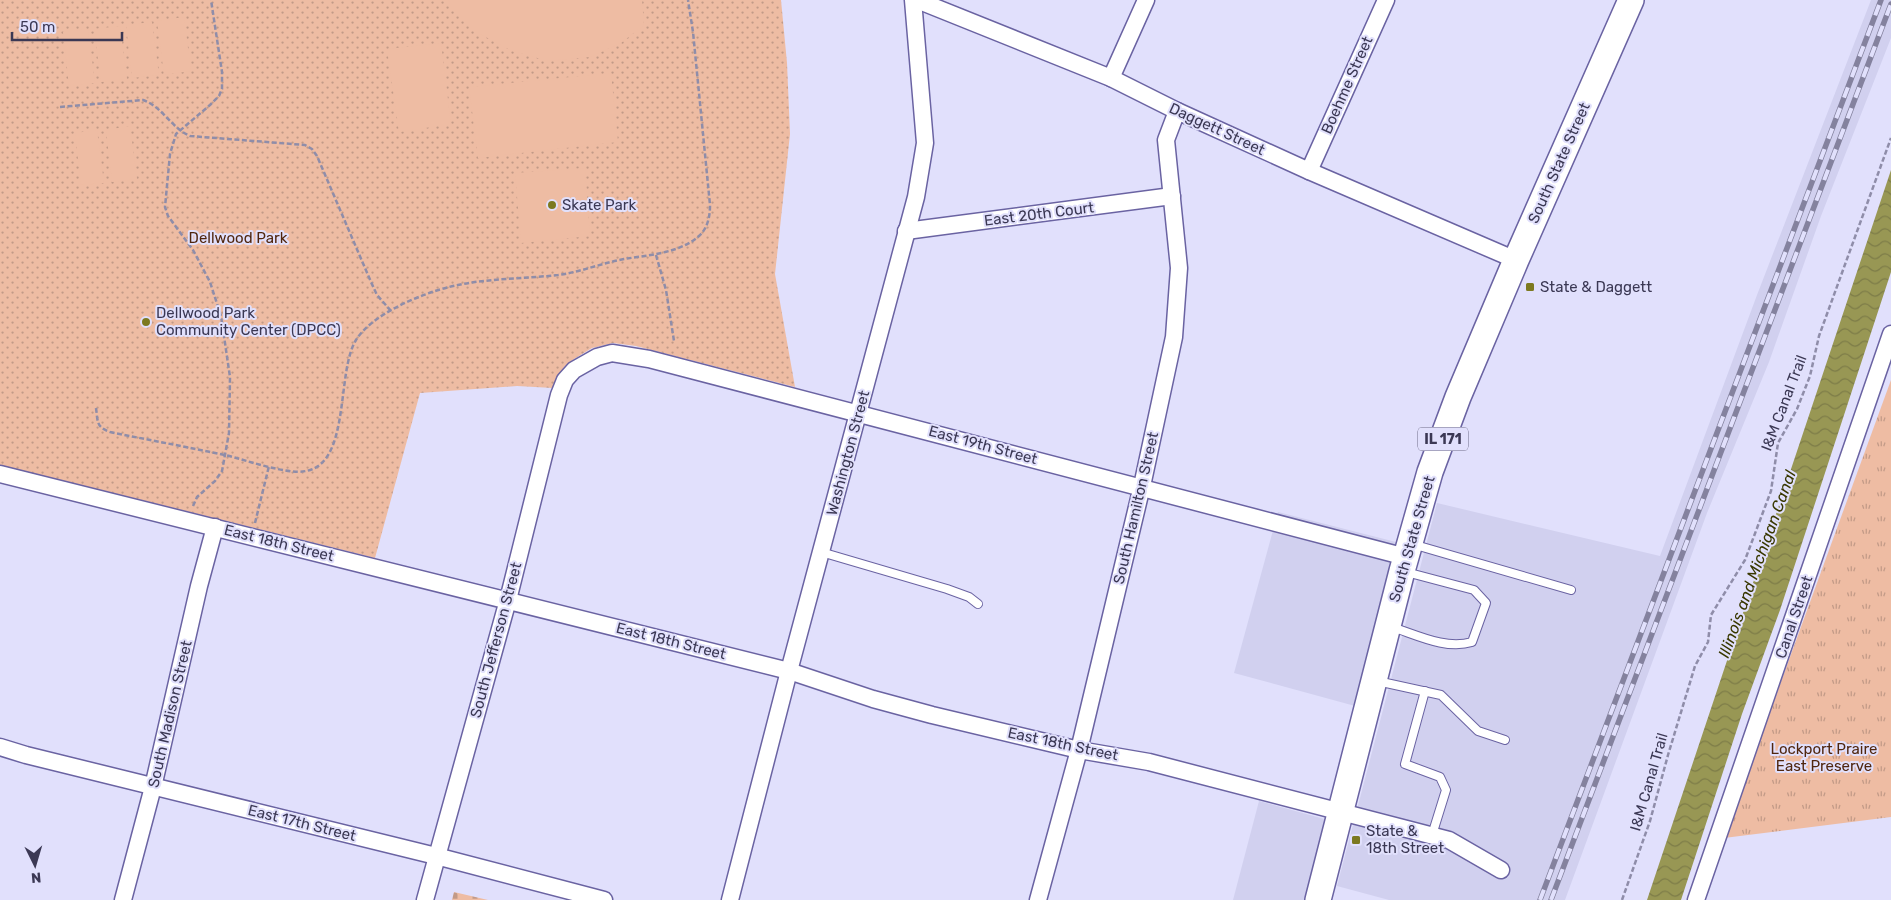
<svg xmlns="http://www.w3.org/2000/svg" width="1891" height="900" viewBox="0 0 1891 900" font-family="Rubik,sans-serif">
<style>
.built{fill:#d1d0ef}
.grass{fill:url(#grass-tufts)}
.cemetery{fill:url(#cemetery-stones)}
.park{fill:url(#park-dots)}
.pitch{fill:#eebca3}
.water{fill:url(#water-waves)}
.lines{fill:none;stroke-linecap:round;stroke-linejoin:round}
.service-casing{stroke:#6a63a2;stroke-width:10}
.minor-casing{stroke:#6a63a2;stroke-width:19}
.primary-casing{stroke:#6a63a2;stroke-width:28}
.path{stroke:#8f8da9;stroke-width:2.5;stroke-dasharray:5 2.5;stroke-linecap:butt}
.service{stroke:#fff;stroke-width:8}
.minor{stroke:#fff;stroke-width:16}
.primary{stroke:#fff;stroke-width:25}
.rail-casing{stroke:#84829e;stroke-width:5.5}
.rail{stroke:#e1e0fc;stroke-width:4;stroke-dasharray:11;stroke-linecap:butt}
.poi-dot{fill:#7c7920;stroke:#e1e0fc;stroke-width:2}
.labels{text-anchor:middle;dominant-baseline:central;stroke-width:4;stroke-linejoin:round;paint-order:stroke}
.shield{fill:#e1e0fc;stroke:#6d6a86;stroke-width:1}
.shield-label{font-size:14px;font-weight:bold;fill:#3b3854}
.street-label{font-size:15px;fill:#3b3854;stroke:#e1e0fc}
.poi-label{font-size:15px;fill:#3b3854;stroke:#e1e0fc;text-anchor:start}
.park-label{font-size:15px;fill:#50260e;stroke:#e1e0fc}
.water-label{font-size:16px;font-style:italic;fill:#393800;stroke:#e1e0fc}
</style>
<defs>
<pattern id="grass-tufts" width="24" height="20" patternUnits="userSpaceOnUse" patternTransform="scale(1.25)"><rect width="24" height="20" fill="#eebca3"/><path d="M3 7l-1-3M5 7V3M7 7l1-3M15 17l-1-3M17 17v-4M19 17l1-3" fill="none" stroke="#c29a87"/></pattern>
<pattern id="cemetery-stones" width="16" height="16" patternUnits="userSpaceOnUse" patternTransform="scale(1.25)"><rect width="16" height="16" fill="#eebca3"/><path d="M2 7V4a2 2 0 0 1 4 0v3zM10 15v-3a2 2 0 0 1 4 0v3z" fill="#c29a87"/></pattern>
<pattern id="park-dots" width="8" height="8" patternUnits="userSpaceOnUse" patternTransform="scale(1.25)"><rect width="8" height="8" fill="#eebca3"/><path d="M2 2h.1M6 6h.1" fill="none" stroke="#c29a87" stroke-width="1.8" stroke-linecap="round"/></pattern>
<pattern id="water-waves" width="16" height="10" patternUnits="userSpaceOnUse" patternTransform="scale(1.25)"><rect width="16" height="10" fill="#989754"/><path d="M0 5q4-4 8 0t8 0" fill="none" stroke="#7d7c48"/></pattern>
</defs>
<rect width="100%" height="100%" fill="#e1e0fc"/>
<!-- built -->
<g class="built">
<path d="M1871,0H1891V38L1821,216L1769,362L1707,513L1565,900H1389L1337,886L1437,503L1660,556L1757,295Z"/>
<path d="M1278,512L1400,543L1355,706L1234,673Z"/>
<path d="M1259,801L1328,820L1307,900H1233Z"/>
</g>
<!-- grass -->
<path class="grass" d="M1891,380V817L1724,838Z"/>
<!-- cemetery -->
<path class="cemetery" d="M454,892L488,900H452Z"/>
<!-- park -->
<path class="park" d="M0,0H781L787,63L790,134L775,274L795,387L636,346L613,343L592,348L574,359L564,367L553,388L517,386L420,393L375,558L0,465Z"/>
<!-- pitch -->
<g class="pitch">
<path d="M448,0H642L644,25L621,43L590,57L548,61L512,51L480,34L451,5Z"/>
<path d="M184,17L191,71L164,75L157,21Z"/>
<path d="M152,22L159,75L132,78L126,25Z"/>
<path d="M120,26L127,79L101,82L94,29Z"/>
<path d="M88,29L95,83L69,86L63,32Z"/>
<path d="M441,43L451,124L399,132L387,49Z"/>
<path d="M611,73L618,142L478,158L469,87Z"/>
<path d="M130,126L137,179L112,182L106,130Z"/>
<path d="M97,130L104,183L81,185L75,133Z"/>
<path d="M585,168L590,236L521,243L515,173Z"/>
</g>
<!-- water -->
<path class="water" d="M1891,170V272L1780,610L1742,714L1681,900H1647Z"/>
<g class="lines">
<!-- service casing -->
<g class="service-casing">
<g id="service">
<path d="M1412,544L1571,590"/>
<path d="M821,552L947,589L969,597L978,604"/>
<path d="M1392,627C1417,635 1446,650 1472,642L1486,603L1474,590L1406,572"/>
<path d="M1377,681L1441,695L1478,731L1505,740"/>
<path d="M1425,691L1405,764L1440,777L1446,790L1432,835"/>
</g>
</g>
<!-- minor casing -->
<g class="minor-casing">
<g id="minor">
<path d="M917,0L1111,78L1177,111L1309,171L1516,260"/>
<path d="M1111,78L1146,0"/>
<path d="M1309,171L1386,0"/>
<path d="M906,231L1172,196"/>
<path d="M0,474L789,671L873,699L932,715L1079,750L1149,762L1449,840L1501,870"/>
<path d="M0,747L26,755L436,856L604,900"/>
<path d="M123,900L153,787L199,586L215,527"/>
<path d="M425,900L508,600L559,395L565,380L574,370L597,357L612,353L649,359L1406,557"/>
<path d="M730,900L789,671L916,197L925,143L913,0"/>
<path d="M1038,900L1079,750L1142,486L1174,337L1179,268L1166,140L1177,111"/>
<path d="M1696,900L1891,334"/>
</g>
</g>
<!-- primary casing -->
<g class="primary-casing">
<path id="primary" d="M1318,900L1402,571L1430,472L1458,397L1516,260L1631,0"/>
</g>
<!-- path -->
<g class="path">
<path d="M60,107L143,100C163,107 171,128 190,136L305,145L312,149L317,156L371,282L377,295L391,311"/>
<path d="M656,255L666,290L674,341"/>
<path d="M96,408C98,422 96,427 110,432C149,440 187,447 225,455C246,460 287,475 306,471C351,463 336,372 356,340C372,314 421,294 449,287C485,278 522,279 558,275C581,272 602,263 624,259C649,255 680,253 699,236C708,228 710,216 710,205L693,32L688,0"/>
<path d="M193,506L197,497L215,481L222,471L229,433L230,377L221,316L210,282L193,250L168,216L165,207L170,154L176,134L210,105L219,96L222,89V72L211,0"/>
<path d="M255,523L269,466"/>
<path d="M1622,900L1650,821L1668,755L1695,666L1708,642L1711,615L1745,560L1771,491L1778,443L1797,409L1810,376L1819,336L1891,138"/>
</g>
<!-- service -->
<use href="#service" class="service"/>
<!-- minor -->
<use href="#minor" class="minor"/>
<!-- primary -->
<use href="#primary" class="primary"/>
<!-- rail casing -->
<g class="rail-casing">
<g id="rail">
<path d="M1540,900L1881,0"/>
<path d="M1551,900L1891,4"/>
</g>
</g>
<!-- rail -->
<use href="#rail" class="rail"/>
</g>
<!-- markers -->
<g class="poi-dot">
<circle cx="552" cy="205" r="5"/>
<rect x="1525" y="282" width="10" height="10" rx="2.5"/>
<circle cx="146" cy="322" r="5"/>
<rect x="1351" y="835" width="10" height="10" rx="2.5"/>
</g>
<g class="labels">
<!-- shield labels -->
<rect class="shield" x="1418" y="427.5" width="50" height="23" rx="4"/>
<g class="shield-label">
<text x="1443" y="439">IL 171</text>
</g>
<!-- street labels -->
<g class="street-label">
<text transform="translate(1347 85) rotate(-66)">Boehme Street</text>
<text transform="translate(1217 129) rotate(25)">Daggett Street</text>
<text transform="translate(1559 163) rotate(-66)">South State Street</text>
<text transform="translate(1039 214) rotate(-7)">East 20th Court</text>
<text transform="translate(1784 403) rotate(-69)">I&amp;M Canal Trail</text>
<text transform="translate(983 445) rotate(15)">East 19th Street</text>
<text transform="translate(848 453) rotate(-75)">Washington Street</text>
<text transform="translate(1136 508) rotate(-77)">South Hamilton Street</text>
<text transform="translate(1412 539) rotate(-74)">South State Street</text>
<text transform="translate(279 543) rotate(14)">East 18th Street</text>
<text transform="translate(1794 617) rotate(-71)">Canal Street</text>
<text transform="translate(496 640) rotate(-75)">South Jefferson Street</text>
<text transform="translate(671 641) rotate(14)">East 18th Street</text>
<text transform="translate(170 714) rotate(-77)">South Madison Street</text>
<text transform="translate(1063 744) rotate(12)">East 18th Street</text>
<text transform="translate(1649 782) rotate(-74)">I&amp;M Canal Trail</text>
<text transform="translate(302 823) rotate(14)">East 17th Street</text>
</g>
<!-- poi labels -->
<g class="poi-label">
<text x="562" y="205">Skate Park</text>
<text x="1540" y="287">State &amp; Daggett</text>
<text x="156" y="313">Dellwood Park<tspan x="156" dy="17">Community Center (DPCC)</tspan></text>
<text x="1366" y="831">State &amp;<tspan x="1366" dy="17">18th Street</tspan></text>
</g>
<!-- park labels -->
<g class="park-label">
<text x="238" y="238">Dellwood Park</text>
<text x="1824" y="749">Lockport Praire<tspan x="1824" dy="17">East Preserve</tspan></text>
</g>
<!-- water labels -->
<g class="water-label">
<text transform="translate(1757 564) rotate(-70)">Illinois and Michigan Canal</text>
</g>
</g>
<!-- north arrow -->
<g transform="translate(35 865) rotate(175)" stroke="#e1e0fc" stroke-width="4" paint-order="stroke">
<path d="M0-4L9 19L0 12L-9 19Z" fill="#3b3854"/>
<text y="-8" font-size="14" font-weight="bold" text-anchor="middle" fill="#3b3854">N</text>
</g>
<!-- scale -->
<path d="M12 32v8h110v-8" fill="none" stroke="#3b3854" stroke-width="2.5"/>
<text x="20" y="32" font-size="15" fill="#3b3854" stroke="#e1e0fc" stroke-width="4" paint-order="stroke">50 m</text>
</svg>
